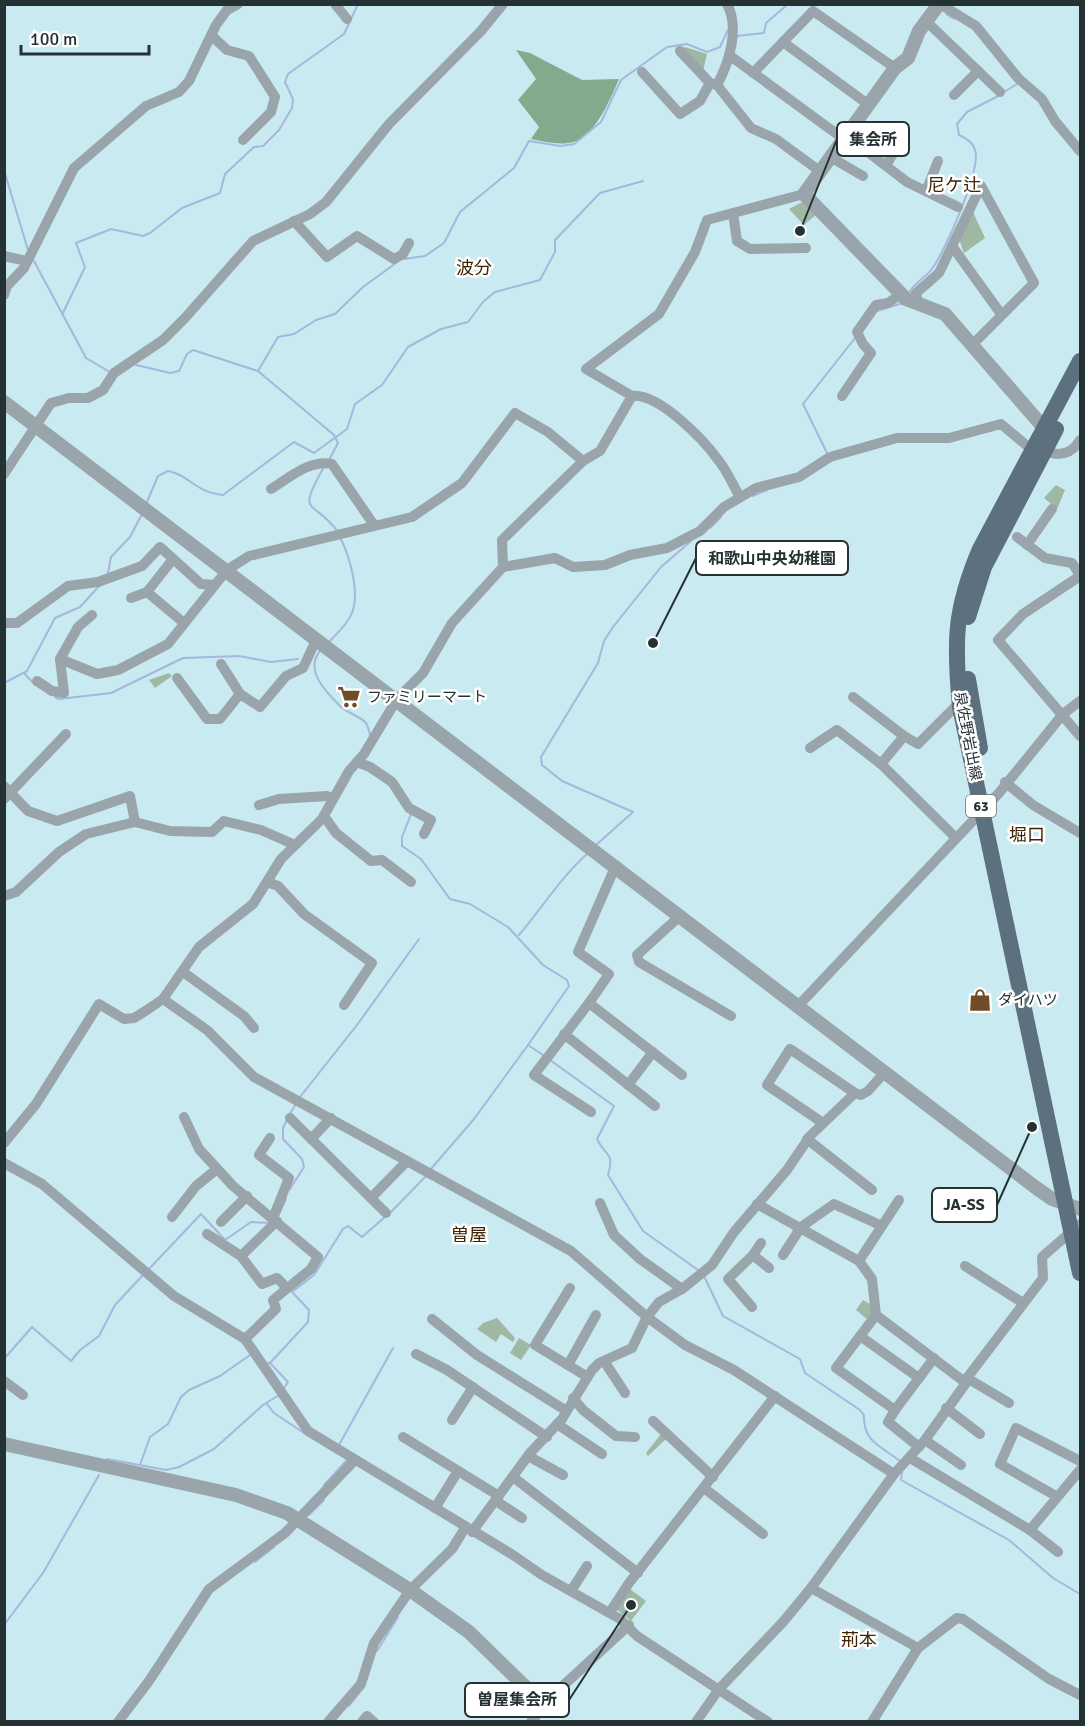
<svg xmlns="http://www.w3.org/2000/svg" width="1085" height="1726" viewBox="0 0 1085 1726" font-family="Signika,'Noto Sans JP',sans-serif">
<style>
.green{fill:#9eb8a4}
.forest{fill:#84aa8d}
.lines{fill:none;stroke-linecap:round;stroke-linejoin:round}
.stream{stroke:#a5b7de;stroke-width:2}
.minor{stroke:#9aa4ab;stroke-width:10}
.tertiary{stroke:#9aa4ab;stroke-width:14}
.primary{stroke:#5d707d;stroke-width:16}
.labels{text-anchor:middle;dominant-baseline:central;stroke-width:5;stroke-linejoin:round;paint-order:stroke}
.shield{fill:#fff;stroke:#667071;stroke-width:1.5}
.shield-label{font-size:14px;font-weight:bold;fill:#253234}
.poi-label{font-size:15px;fill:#253234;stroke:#fff;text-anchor:start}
.street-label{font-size:15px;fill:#253234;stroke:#fff}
.quarter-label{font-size:18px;fill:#3f2404;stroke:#fff}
.leader{fill:none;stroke:#253234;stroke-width:2}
.callout-dot{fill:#253234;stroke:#fff;stroke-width:2}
.callout{fill:#fff;stroke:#253234;stroke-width:2}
.callout-label{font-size:16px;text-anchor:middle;font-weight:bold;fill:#253234}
</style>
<rect width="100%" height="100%" fill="#c9eaf0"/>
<!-- green -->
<g class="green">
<path d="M685,47L707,54L703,71L683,49Z"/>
<path d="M806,200L818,213L804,225L789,209Z"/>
<path d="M973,212L985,238L964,253L959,239Z"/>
<path d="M1056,485L1065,490L1057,509L1044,498Z"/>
<path d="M169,673L172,676L155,688L149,680Z"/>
<path d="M863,1300L872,1305L873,1312L868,1320L856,1310Z"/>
<path d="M497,1318L515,1338L513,1342L501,1334L496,1342L477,1329L483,1323Z"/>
<path d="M519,1338L531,1345L521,1360L510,1353Z"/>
<path d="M661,1434L666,1439L648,1456L646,1453Z"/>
<path d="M630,1589L646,1601L631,1621L616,1609Z"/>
</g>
<!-- forest -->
<path class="forest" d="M516,50L530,53L582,80L619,79C610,99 594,141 568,143C556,145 543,141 531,139L539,127L518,100L536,79Z"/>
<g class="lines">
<!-- stream -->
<g class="stream">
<path d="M946,14L954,19"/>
<path d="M737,36L764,33L766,23L788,4"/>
<path d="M1004,92L1017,84"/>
<path d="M4,170L28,250"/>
<path d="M404,259L425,256L444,243L460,212L514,168L529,141L560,146L574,144L601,122L621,80L667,47L687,44L707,52L720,47L728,30"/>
<path d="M34,261L86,358L108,371"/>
<path d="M909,293C914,283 925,278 931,270C944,255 982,167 975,150C973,142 966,138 959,135L957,124L967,112L1000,95"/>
<path d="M877,311L903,303"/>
<path d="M62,315L85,267L76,243L111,229L143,236L150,233L182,208L220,193L225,174L254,147L263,146L279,130L292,108L293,99L285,82L288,74L344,34L358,4"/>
<path d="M136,365L170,373L179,371L187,354L193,350L258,371L334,435L338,443L329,460"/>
<path d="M258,371L278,337L294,334L316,320L335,314L363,287L396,263"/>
<path d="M828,455L803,404L855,338"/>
<path d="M324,467C295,518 314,498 338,532"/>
<path d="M753,496L767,490"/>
<path d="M146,504L158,476L168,471C190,475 194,492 223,495L294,442L314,453L347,429L355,404L382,385L408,347L441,329L468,322L483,302L495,292L540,280L555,252V240L600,193L643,181"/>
<path d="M710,528L721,517"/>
<path d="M108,573L111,557L130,537L142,514"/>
<path d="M330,641C337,633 347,625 351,615C361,595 350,557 340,537"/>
<path d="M321,650C303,669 326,692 340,706C347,713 358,715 365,722C368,725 369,731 370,735"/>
<path d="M24,673L35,685"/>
<path d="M4,683L27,671L55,618L80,607L100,585"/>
<path d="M55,697L59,699L111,693L183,658L239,656L271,662L298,659"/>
<path d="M411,814L402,837V846L421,859L450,899L470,904L508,927L543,965L567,980L569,986L528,1045L543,1055"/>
<path d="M596,845L633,812L562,781L542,765L541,757L598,663L604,641L613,627L661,567L691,541"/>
<path d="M519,935C542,908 561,877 588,853"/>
<path d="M550,1060L614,1106L597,1139C605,1157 615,1151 608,1175L643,1231L698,1270"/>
<path d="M300,1097L357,1025L419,939"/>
<path d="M289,1115L296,1104"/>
<path d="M287,1120L283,1128V1139L302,1159L304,1167L290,1189"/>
<path d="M430,1170L474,1119L528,1045"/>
<path d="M389,1214L427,1175"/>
<path d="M277,1218L286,1199"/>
<path d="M149,1269L201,1214L225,1240L251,1222L270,1223"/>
<path d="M704,1276L723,1316L800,1359L805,1373L860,1410L864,1415C863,1443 882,1446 901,1462"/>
<path d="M4,1359L32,1327L71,1361L80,1350L99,1336L115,1305L143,1275"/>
<path d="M265,1363H270L308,1322L309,1310L292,1292L314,1275L343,1229L348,1226L362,1237L385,1217"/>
<path d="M270,1363L288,1382L284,1388"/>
<path d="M267,1404L274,1413L304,1433"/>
<path d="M339,1445L393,1348"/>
<path d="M107,1459L166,1470L179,1467L214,1449L263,1405L279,1395"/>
<path d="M140,1465L150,1437L168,1424L181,1397L189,1390L220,1376L250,1355"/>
<path d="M902,1472L901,1480L1009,1540L1053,1578L1080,1594"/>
<path d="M324,1485L347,1460"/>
<path d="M309,1515L324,1500"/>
<path d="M255,1562L274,1547"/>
<path d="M4,1625L43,1573L99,1475"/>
<path d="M377,1651L398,1617"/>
<path d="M349,1706L364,1687"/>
</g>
<!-- minor -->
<g class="minor">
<path d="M335,4L347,19"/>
<path d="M940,4L976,26L1018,78L1042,99L1055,121L1080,151"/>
<path d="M926,21L1000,92"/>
<path d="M212,36L227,50L249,56L275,97L271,112L243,140"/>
<path d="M783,42L869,105"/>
<path d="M680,51L710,83L717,85L751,128L776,139L821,172"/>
<path d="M729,55L845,140"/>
<path d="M642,72L680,114L700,101L710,83"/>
<path d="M753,73L813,11L895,68"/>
<path d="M717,85C729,63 740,28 727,4"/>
<path d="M954,95L978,71"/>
<path d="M847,136L907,182L958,207"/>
<path d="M832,158L863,176"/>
<path d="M886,165L901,141"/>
<path d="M926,191L938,161"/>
<path d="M733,213L737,241L750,249L806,248"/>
<path d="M294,221L327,257L357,236L394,259L403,254L409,243"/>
<path d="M952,246L1001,314"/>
<path d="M4,256L27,261"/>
<path d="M4,295L7,286L24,268L74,168L146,106L179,92L189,81L216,25L227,10L238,4"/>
<path d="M918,303L916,293L939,273L981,186L1034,283L972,345"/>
<path d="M842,396L871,353L863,344L857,332L876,305L888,303L901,294"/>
<path d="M1045,451C1059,457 1072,454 1080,440"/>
<path d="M4,474L51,403L69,398H88L103,390L114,373L163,340L185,318L253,241L310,214L326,202L389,124L481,31L503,4"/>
<path d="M271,489C289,478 310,459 332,464L374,525"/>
<path d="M740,497C733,485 727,471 719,461C704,440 659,393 632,396L586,369L659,314L695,252L707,220L804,194"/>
<path d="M1017,537L1045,558L1072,563L1080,575"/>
<path d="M1027,545L1052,509"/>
<path d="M503,567L502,540L583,461L600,451L632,396"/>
<path d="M1080,576L1023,614L998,640L1080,736"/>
<path d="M147,592L184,623"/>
<path d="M131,598L147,592L173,559"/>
<path d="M4,623H17L68,586L98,582L142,566L160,547L201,584L215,585L227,570L249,556L412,517L462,483L515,413L548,432L583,461"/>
<path d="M60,659L97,674L118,670L168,644L215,585"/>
<path d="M221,664L240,694L260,707L286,676L303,668L317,638"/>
<path d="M177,678L207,719H220L240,694"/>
<path d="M37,681L52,691L64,693L60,659L78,627L92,615"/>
<path d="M853,697L904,736L881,764"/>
<path d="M904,736L918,744L954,708L960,707"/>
<path d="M810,748L837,730L881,764L955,837"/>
<path d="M357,762L370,767L392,782L409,808L431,820L424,834"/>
<path d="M1005,782L1033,805L1080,833"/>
<path d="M4,786L28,811L57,821L130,796L135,822"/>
<path d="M4,799L66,734"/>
<path d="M259,805L279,799L327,796L333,799"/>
<path d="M324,816L336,833L371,861L382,860L411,882"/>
<path d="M616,865L578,952L609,974L589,1003L682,1075"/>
<path d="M267,882L278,886L304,914L372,963L344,1005"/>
<path d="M4,896L16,892L59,852L86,834L135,822L170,831L212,832L224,821L261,830L295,845"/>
<path d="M681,915L637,955L639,962L731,1016"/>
<path d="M183,972L244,1016L254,1028"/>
<path d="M163,999L207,1030L254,1077L571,1251L647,1317L685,1345L734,1370L894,1474"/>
<path d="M589,1003L534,1075L591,1112"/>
<path d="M799,1005L999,793L1063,714L1080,701"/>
<path d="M564,1034L655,1106"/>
<path d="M628,1085L653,1052"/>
<path d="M184,1117L199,1149L233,1186L318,1257L311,1269L273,1300L276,1309L245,1339"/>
<path d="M290,1118L386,1213"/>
<path d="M823,1123L767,1085L790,1049L855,1093"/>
<path d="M270,1138L259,1155L289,1178L273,1218"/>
<path d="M311,1139L331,1118"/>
<path d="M807,1139L872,1190"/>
<path d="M4,1143L36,1104L99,1004L124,1019L134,1018L147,1010L163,999L199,947L253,904L281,859L322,819L349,771L364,754L397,699L423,673L452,623L503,567L555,558L573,567L605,565L630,555L667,548L700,531L724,507L756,488L799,477L830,457L897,438H949L1001,424L1032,450"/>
<path d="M4,1163L42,1184L174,1296L245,1339L308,1431L513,1555L542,1575L620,1619L637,1636L768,1722"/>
<path d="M371,1198L407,1161"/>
<path d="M600,1203L614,1235L640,1259L682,1289"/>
<path d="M757,1204L859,1261L872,1279L876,1315L966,1383"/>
<path d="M172,1217L196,1186L217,1169"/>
<path d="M277,1221L241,1256L262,1284L277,1278L287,1288"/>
<path d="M221,1222L247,1196"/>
<path d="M207,1234L241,1256"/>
<path d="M753,1255L769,1268"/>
<path d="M783,1255L801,1227L834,1204L882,1226"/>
<path d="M859,1261L899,1200"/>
<path d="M965,1266L1023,1303"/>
<path d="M570,1288L535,1345L586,1376"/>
<path d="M752,1307L728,1279L753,1255L761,1243"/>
<path d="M876,1315L836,1368L895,1410L934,1358"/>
<path d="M432,1319L477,1355L565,1410"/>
<path d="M860,1336L919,1378"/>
<path d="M416,1354L447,1370L547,1437"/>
<path d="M604,1361L625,1393"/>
<path d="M568,1365L596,1315"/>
<path d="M967,1378L1009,1403"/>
<path d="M4,1381L23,1395"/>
<path d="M573,1398L583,1410L616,1436L635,1437"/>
<path d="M946,1408L980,1434"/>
<path d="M895,1410L888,1422L919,1447"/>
<path d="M452,1420L473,1387"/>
<path d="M653,1421L713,1477"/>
<path d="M557,1424L602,1454"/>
<path d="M403,1437L499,1496"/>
<path d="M925,1440L961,1465"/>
<path d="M528,1456L563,1475"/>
<path d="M910,1458L1030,1530L1080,1470"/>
<path d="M513,1477L638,1573"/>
<path d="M704,1488L763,1534"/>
<path d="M1056,1496L1000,1464L1016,1428L1080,1461"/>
<path d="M496,1501L522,1518"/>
<path d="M435,1508L458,1471"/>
<path d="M1030,1530L1058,1552"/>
<path d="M472,1532L530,1453L562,1419L592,1370L599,1363L632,1348L647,1317L659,1302L682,1289L712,1265L734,1232L787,1170L810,1136L855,1093L861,1095L868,1091L886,1071"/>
<path d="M811,1588L918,1648"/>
<path d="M571,1591L587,1566"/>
<path d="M610,1612L629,1583L775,1396"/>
<path d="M118,1722L149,1681L209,1589L285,1533L355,1460"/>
<path d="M328,1722L361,1684L374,1643L410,1590L452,1549L465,1528"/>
<path d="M362,1722L367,1716L374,1722"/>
<path d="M531,1722L553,1695L629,1625"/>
<path d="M696,1722L719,1689L783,1622L811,1588L894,1474L925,1440L966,1383L967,1378L1043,1278L1042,1257L1080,1224"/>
<path d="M872,1722L918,1648L957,1618L963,1619L1049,1679L1080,1695"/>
</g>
<!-- tertiary -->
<g class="tertiary">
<path d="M939,4L919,31L908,58L895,68L804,194L906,299L945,314L1051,436"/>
<path d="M4,402L1035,1187L1052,1199L1080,1209"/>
<path d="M4,1444L236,1495L287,1513L410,1590L469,1632L544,1705"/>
</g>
<!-- primary -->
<g class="primary">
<path d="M1080,361L980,549C954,610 954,642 960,707L1080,1273"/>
<path d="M968,617L984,567L1056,429"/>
<path d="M968,679L980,748"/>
</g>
</g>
<!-- icons -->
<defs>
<g id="supermarket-bare" transform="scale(1.8)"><path d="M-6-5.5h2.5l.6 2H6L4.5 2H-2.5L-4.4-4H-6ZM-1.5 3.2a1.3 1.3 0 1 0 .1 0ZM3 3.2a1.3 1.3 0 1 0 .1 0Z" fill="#714d27" stroke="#fff" stroke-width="2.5" paint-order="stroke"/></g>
<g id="shop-bare" transform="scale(1.8)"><path d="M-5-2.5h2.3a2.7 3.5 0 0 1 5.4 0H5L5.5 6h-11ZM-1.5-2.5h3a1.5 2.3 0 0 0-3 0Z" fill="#714d27" stroke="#fff" stroke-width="2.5" paint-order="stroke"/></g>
</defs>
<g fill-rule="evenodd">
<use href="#supermarket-bare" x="349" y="697"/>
<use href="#shop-bare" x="980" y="1000"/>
</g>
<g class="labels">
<!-- shield labels -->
<rect class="shield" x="966" y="795" width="30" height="22" rx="4.5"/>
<g class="shield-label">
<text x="981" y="806">63</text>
</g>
<!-- poi labels -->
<g class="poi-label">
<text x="367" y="697">ファミリーマート</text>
<text x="998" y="1000">ダイハツ</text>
</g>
<!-- street labels -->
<g class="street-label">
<text transform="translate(968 736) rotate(79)">泉佐野岩出線</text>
</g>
<!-- quarter labels -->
<g class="quarter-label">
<text x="954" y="185">尼ケ辻</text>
<text x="474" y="268">波分</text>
<text x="1027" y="835">堀口</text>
<text x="469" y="1235">曽屋</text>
<text x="859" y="1640">荊本</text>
</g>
</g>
<!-- callouts -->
<path class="leader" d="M800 231L837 139M653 643L696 558M1032 1127L997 1205M631 1605L569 1700"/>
<g class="callout-dot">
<circle cx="800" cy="231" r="6"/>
<circle cx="653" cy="643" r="6"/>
<circle cx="1032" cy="1127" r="6"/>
<circle cx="631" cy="1605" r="6"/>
</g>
<g class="callout">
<rect x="837" y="122" width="72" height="34" rx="6"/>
<rect x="696" y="541" width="152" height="34" rx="6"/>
<rect x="932" y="1188" width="65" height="34" rx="6"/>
<rect x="465" y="1683" width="104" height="34" rx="6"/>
</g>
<g class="callout-label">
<text x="873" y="145">集会所</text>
<text x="772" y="564">和歌山中央幼稚園</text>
<text x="964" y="1210">JA-SS</text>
<text x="517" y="1705">曽屋集会所</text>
</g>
<!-- border -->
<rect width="1085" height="1726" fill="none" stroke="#253234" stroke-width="12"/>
<!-- scale -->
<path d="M21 45v9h128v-9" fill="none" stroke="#253234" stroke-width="3"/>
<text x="30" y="45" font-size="18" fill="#253234" stroke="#ffffff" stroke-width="4.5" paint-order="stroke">100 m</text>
</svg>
